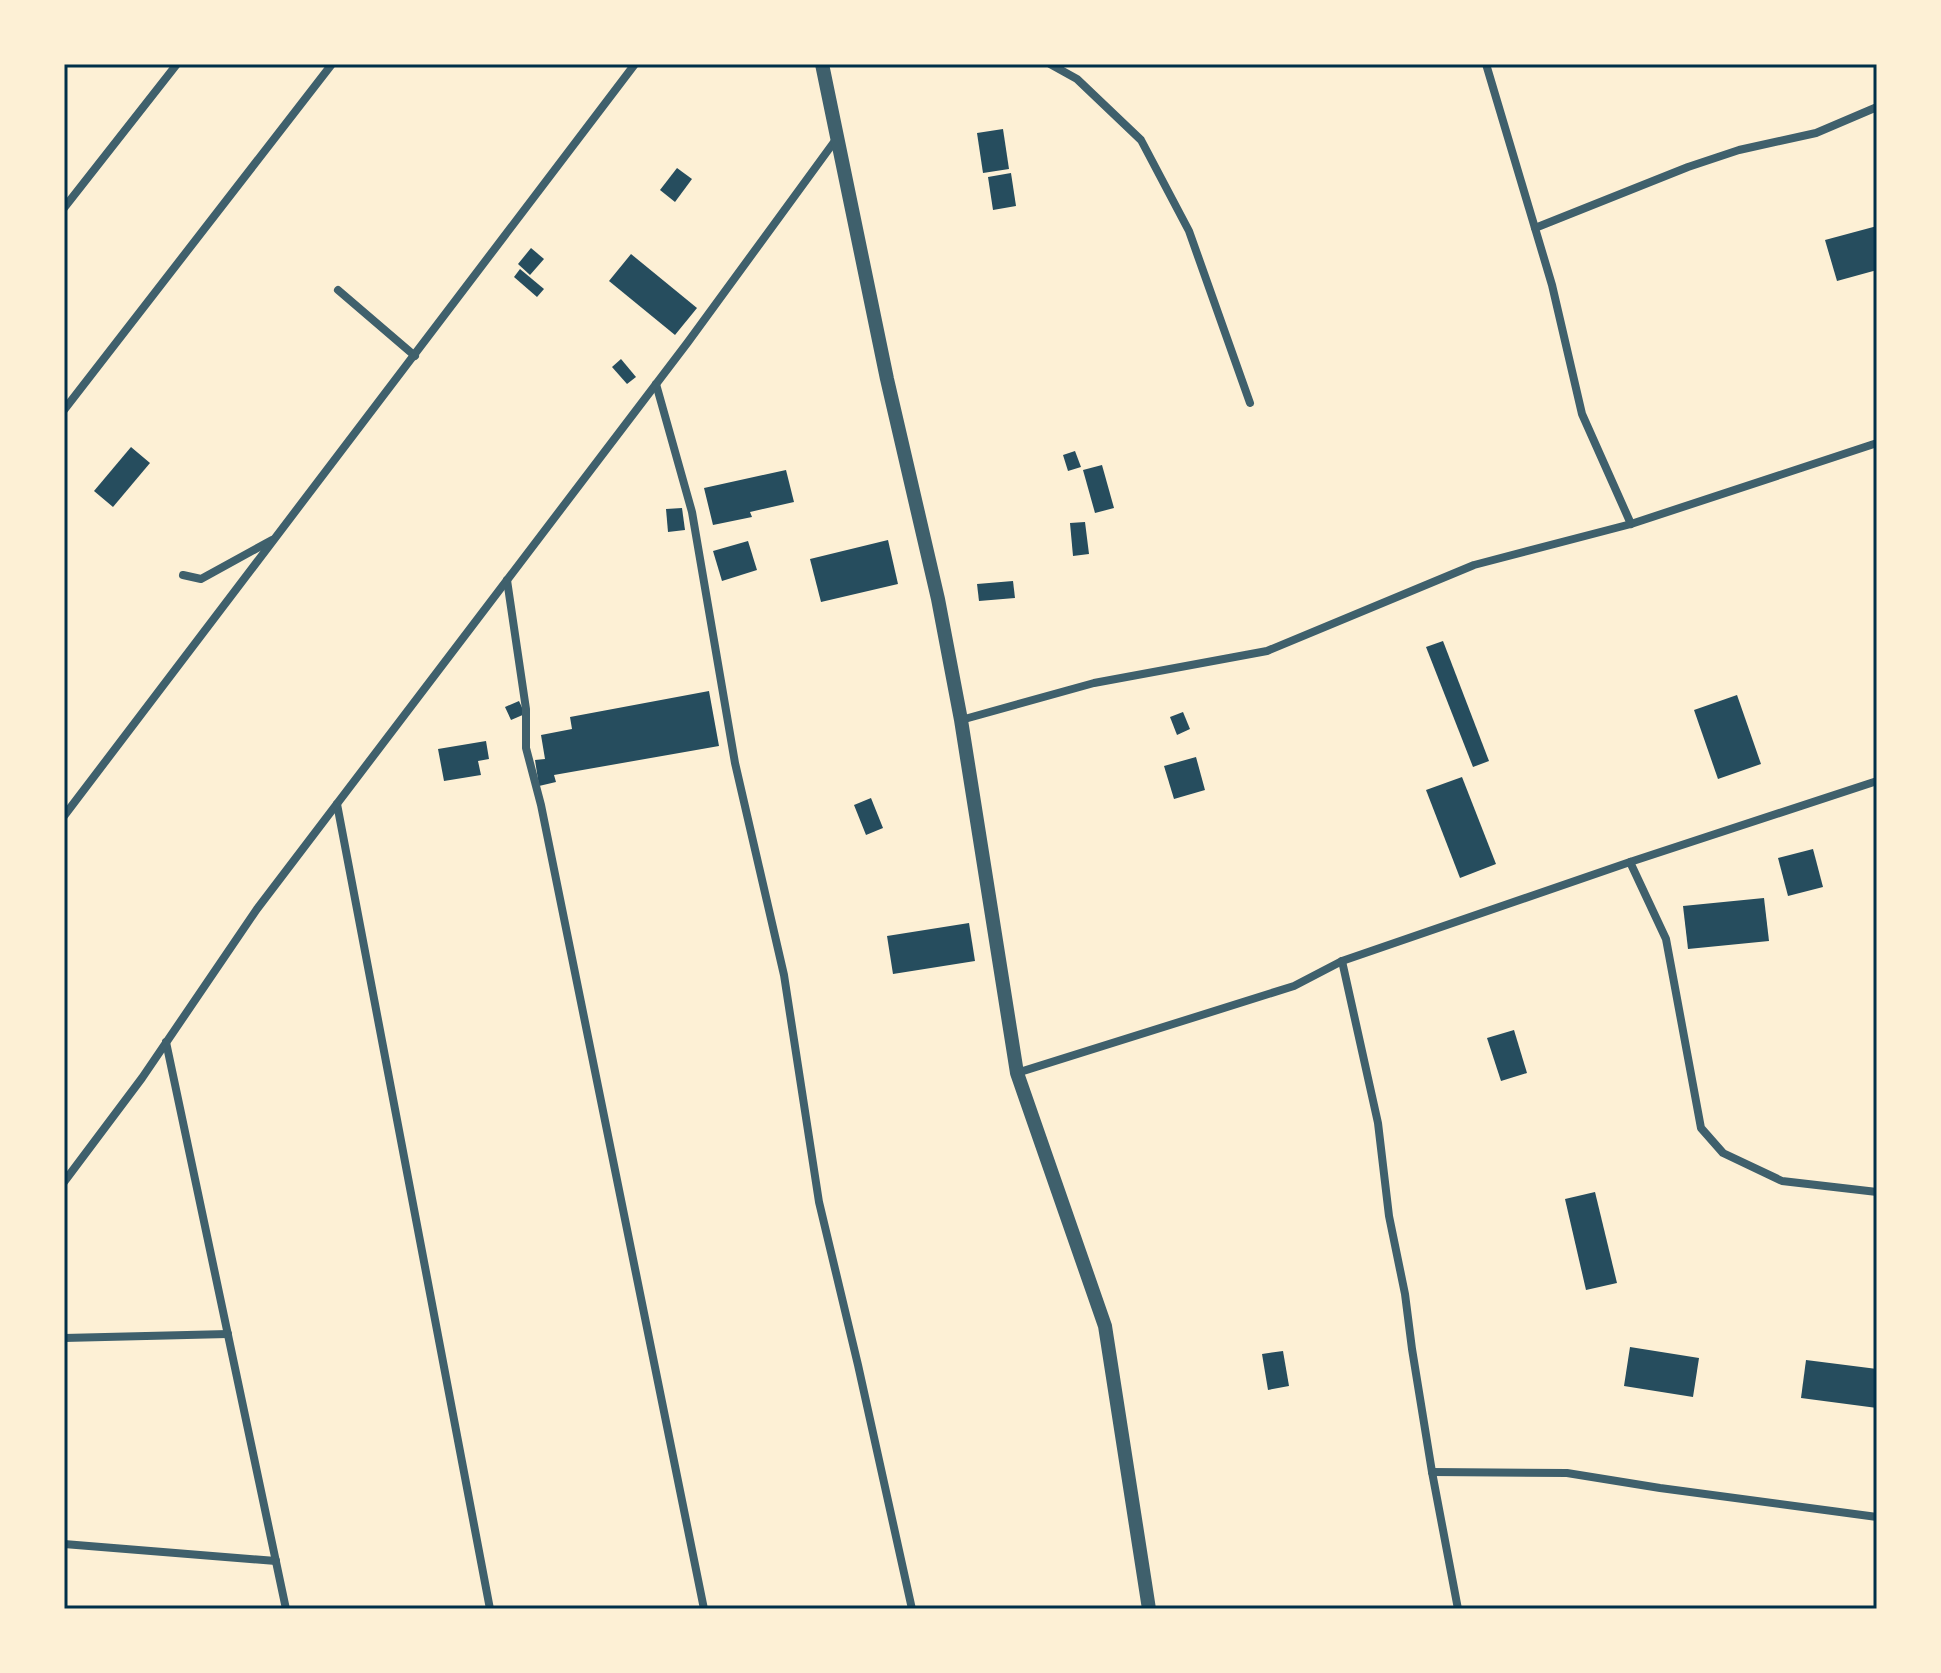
<svg xmlns="http://www.w3.org/2000/svg" width="1941" height="1673" viewBox="0 0 1941 1673" font-family="'Zilla Slab',serif">
<style>
.building{fill:#264d5e}
.lines{fill:none;stroke-linecap:round;stroke-linejoin:round}
.minor{stroke:#3f606c;stroke-width:8}
.tertiary{stroke:#3f606c;stroke-width:14}
.neatline{fill:none;stroke:#003049;stroke-width:3}
</style>
<rect width="100%" height="100%" fill="#fdf0d5"/>
<!-- building -->
<g class="building">
<path d="M1003,129L1009,169L983,173L977,133Z"/>
<path d="M677,168L692,179L675,202L660,190Z"/>
<path d="M1011,173L1016,206L993,210L988,177Z"/>
<path d="M1877,226V270L1837,281L1825,240Z"/>
<path d="M531,248L544,259L530,275L518,264Z"/>
<path d="M631,254L697,308L675,335L609,281Z"/>
<path d="M520,269L544,289L537,297L514,277Z"/>
<path d="M621,359L636,377L627,384L612,367Z"/>
<path d="M131,447L150,463L113,507L94,491Z"/>
<path d="M1075,451L1081,467L1068,471L1063,455Z"/>
<path d="M1102,465L1114,508L1095,513L1083,470Z"/>
<path d="M786,470L794,502L750,512L752,517L713,525L704,488Z"/>
<path d="M682,508L685,530L668,532L666,509Z"/>
<path d="M1085,522L1089,554L1073,556L1070,523Z"/>
<path d="M888,540L898,584L821,602L810,559Z"/>
<path d="M748,541L757,570L722,581L713,551Z"/>
<path d="M1013,581L1015,598L979,601L977,584Z"/>
<path d="M1443,641L1489,761L1473,767L1426,647Z"/>
<path d="M709,691L719,746L554,775L556,782L539,786L535,760L545,759L541,735L572,729L570,717Z"/>
<path d="M1737,695L1761,764L1718,779L1694,710Z"/>
<path d="M519,701L525,714L511,720L505,707Z"/>
<path d="M1183,712L1190,729L1177,735L1170,717Z"/>
<path d="M486,741L489,759L478,761L481,775L444,781L438,749Z"/>
<path d="M1196,757L1205,790L1174,799L1164,766Z"/>
<path d="M1462,777L1496,864L1460,878L1426,790Z"/>
<path d="M871,798L883,828L866,835L854,805Z"/>
<path d="M1813,849L1823,887L1788,896L1778,858Z"/>
<path d="M1764,898L1769,941L1688,949L1683,906Z"/>
<path d="M969,923L975,961L893,974L887,936Z"/>
<path d="M1514,1030L1527,1073L1501,1081L1487,1038Z"/>
<path d="M1595,1192L1617,1283L1586,1290L1565,1199Z"/>
<path d="M1630,1347L1699,1358L1693,1397L1624,1386Z"/>
<path d="M1283,1351L1289,1386L1268,1390L1262,1354Z"/>
<path d="M1806,1360L1877,1369V1408L1801,1398Z"/>
</g>
<g class="lines">
<!-- minor -->
<g class="minor">
<path d="M1050,64L1077,79L1141,140L1189,231L1250,403"/>
<path d="M1486,64L1552,285L1582,414L1631,524"/>
<path d="M64,208L177,64"/>
<path d="M1535,228L1688,167L1739,150L1816,133L1877,107"/>
<path d="M338,290L415,356"/>
<path d="M656,384L692,512L735,763L784,975L819,1202L858,1365L912,1609"/>
<path d="M64,410L332,64"/>
<path d="M183,575L201,579L272,540"/>
<path d="M507,580L526,709V748L541,805L704,1609"/>
<path d="M961,720L1094,683L1267,651L1474,565L1631,524L1877,443"/>
<path d="M337,804L490,1609"/>
<path d="M64,816L635,64"/>
<path d="M1630,862L1666,939L1701,1128L1723,1153L1782,1181L1877,1192"/>
<path d="M1342,961L1378,1123L1389,1216L1405,1294L1412,1349L1432,1472L1458,1609"/>
<path d="M166,1042L286,1609"/>
<path d="M1017,1073L1294,986L1342,961L1630,862L1877,781"/>
<path d="M64,1182L142,1078L257,909L688,342L837,138"/>
<path d="M64,1338L228,1334"/>
<path d="M1432,1472L1567,1473L1660,1488L1877,1517"/>
<path d="M64,1544L276,1561"/>
</g>
<!-- tertiary -->
<path class="tertiary" d="M822,64L887,379L938,599L961,720L1017,1073L1105,1326L1149,1609"/>
</g>
<!-- border -->
<rect width="1941" height="1673" fill="none" stroke="#fdf0d5" stroke-width="132"/>
<rect x="66" y="66" width="1809" height="1541" class="neatline"/>
</svg>
